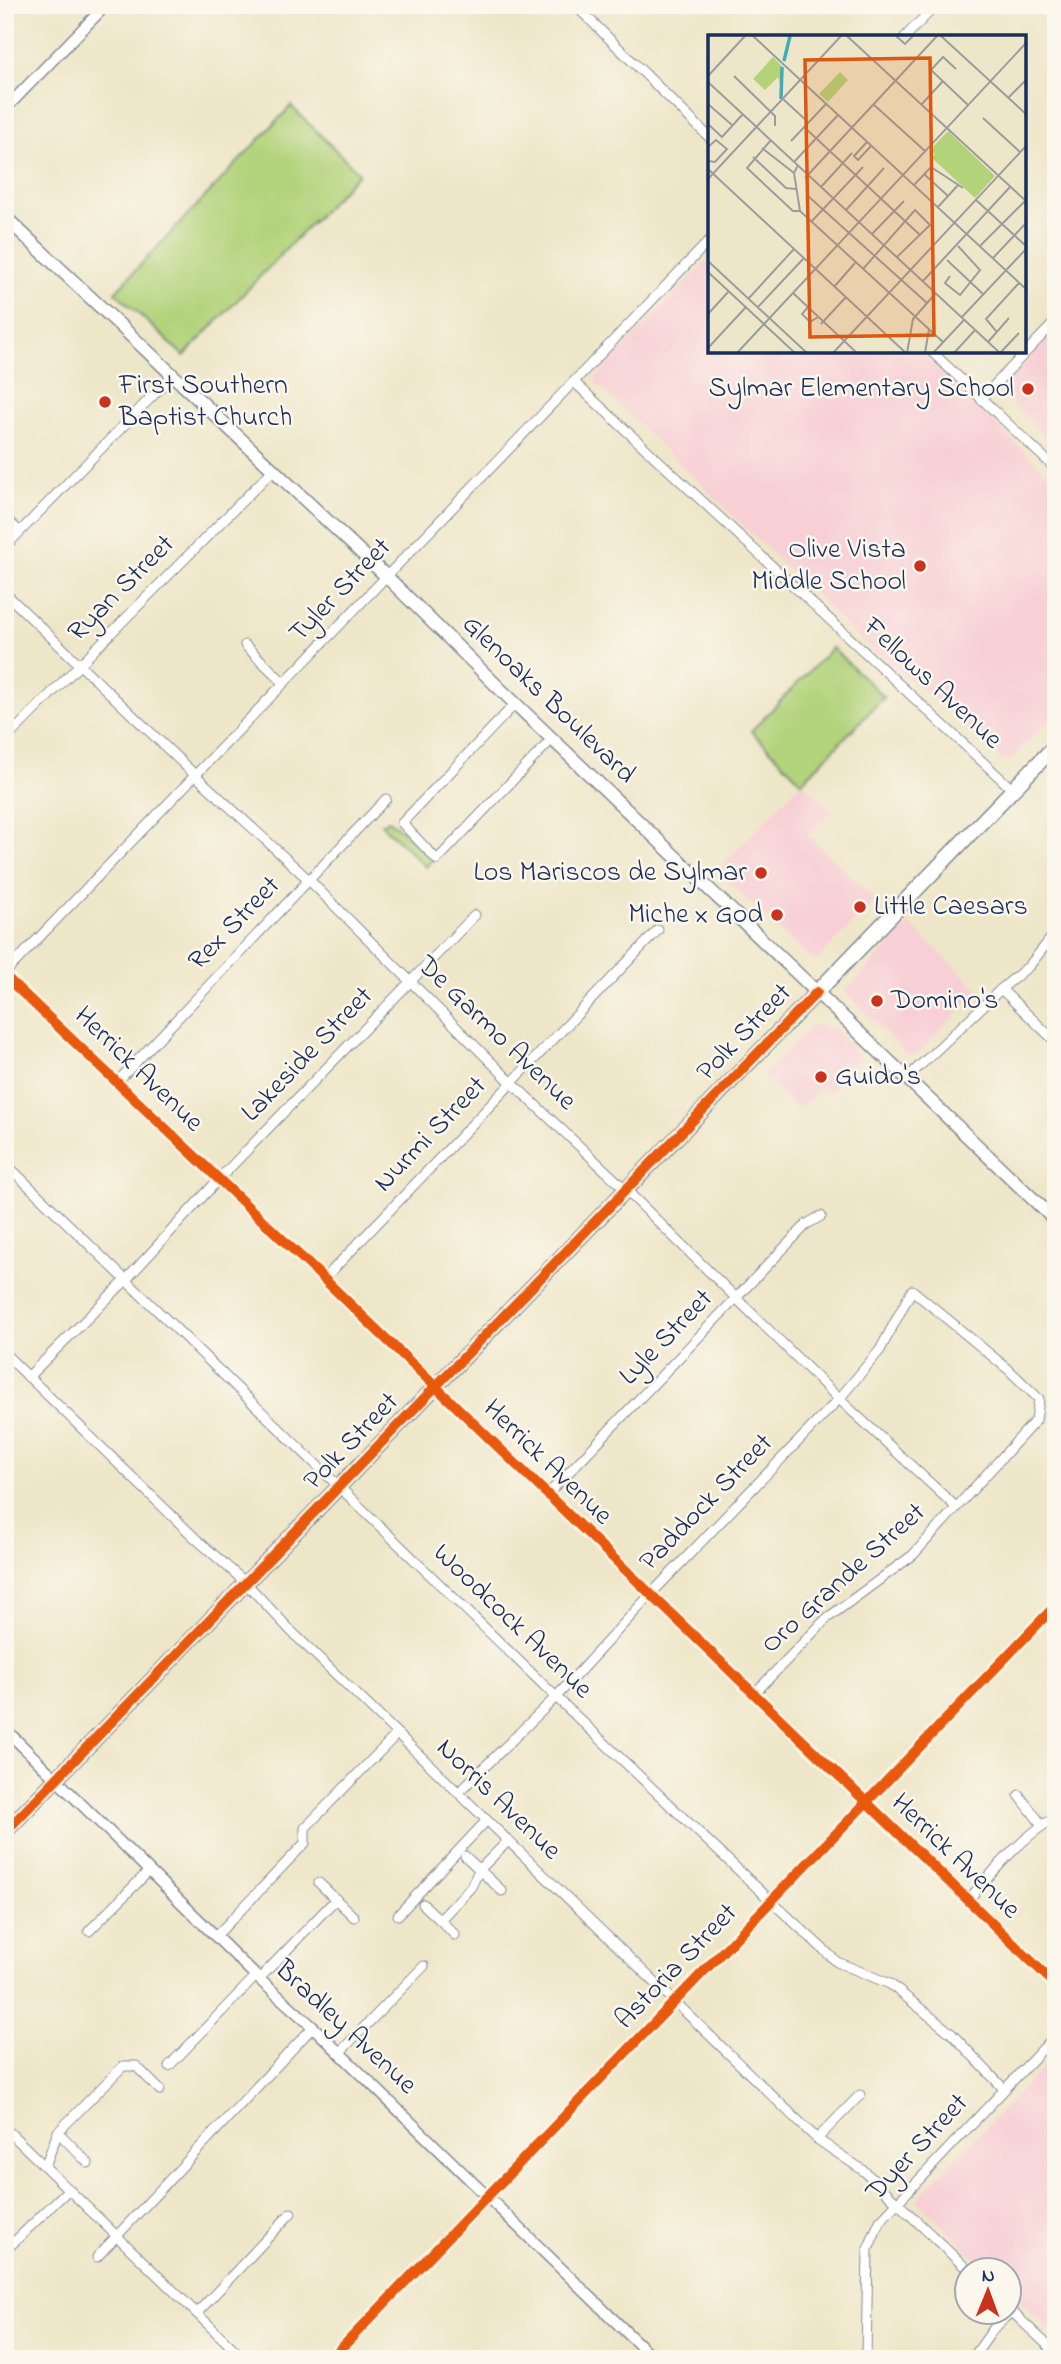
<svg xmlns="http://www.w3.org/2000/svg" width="1061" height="2364" viewBox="0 0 1061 2364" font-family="'Indie Flower',sans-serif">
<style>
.built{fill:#f7cfd4}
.green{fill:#b3d37b;stroke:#67816c;stroke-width:2}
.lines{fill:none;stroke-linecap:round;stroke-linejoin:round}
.minor-casing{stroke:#848a93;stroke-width:11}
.tertiary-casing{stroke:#848a93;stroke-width:13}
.secondary-casing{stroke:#848a93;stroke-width:15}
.primary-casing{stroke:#848a93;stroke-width:17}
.minor{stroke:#fff;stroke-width:9}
.tertiary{stroke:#fff;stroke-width:10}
.secondary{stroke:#fff;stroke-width:12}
.primary{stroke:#fff;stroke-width:14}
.cycleway-casing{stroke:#fbf7ec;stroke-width:15}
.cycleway{stroke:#e8590c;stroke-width:10}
.poi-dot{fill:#c8321e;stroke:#fbf7ec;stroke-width:2.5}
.labels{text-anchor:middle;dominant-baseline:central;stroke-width:5;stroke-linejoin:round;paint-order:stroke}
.poi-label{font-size:28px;fill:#1b2f5e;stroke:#fbf7ec;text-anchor:start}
.street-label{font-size:28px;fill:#1b2f5e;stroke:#fbf7ec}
.inset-river{fill:none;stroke:#3eadbc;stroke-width:3.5}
.inset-road{fill:none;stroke:#9a9d9e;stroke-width:2}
.view{fill:#de5710;fill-opacity:0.15;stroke:#de5710;stroke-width:3.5}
.inset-edge{fill:none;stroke:#1b2f5e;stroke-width:3.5}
</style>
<rect width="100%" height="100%" fill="#fbf7ec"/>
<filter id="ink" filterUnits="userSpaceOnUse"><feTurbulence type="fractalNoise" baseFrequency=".0143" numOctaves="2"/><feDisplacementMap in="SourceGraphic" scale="14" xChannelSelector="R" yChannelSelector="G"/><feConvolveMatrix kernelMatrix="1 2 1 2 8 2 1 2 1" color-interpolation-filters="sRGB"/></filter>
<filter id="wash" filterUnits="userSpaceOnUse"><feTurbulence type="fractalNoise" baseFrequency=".00686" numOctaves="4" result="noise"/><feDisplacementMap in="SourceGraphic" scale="28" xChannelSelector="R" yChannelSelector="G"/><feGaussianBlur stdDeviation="1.57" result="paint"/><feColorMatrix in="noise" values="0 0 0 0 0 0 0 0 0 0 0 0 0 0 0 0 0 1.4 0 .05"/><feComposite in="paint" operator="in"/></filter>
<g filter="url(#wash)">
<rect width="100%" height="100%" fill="#eee6c8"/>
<!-- built -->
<g class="built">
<path d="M709,259V352H921L1056,482V713L1010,760H1001L935,699L875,653L595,382L596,377Z"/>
<path d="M1056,330V447L999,391Z"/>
<path d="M802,782L832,811L807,835L876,900L817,960H812L716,871Z"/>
<path d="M910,924L979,990L918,1053L914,1055L907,1054L845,992Z"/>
<path d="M812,1025H819L826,1032L830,1027L835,1029L861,1058L828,1093L822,1087L798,1110L763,1076Z"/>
<path d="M1056,2054V2336L1009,2291V2270L986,2269L917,2201L919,2196Z"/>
</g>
<!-- green -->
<g class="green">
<path d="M291,106L359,173L184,356L115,292Z"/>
<path d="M832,648L884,697L802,782L751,731Z"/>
<path d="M389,820L433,859L426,867L381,824Z"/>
</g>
</g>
<g filter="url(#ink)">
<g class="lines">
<!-- minor casing -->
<g class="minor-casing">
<g id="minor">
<path d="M575,5L709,137"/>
<path d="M905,37L936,5"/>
<path d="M932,352L1056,469"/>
<path d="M574,382L1013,790"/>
<path d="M981,399L1056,321"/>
<path d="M5,518L20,532"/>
<path d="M5,547L172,376"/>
<path d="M5,593L195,775L309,880L512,1083L625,1189L839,1399L956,1507"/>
<path d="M245,645L284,683"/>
<path d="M515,704L402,823L437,860L552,739"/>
<path d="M5,740L273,470"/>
<path d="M5,973L709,241"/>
<path d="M1001,989L1056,1042"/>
<path d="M908,1077L1001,989L1029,966L1056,932"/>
<path d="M118,1081L386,799"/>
<path d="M5,1163L556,1697L771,1901L837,1962L890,1984L952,2034L1004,2089"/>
<path d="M324,1279L658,930"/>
<path d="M5,1354L194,1537L246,1583L291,1631L817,2139L864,2171L968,2270"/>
<path d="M28,1377L125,1281L219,1179L475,915"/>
<path d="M548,1494L807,1224L821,1216"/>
<path d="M458,1793L556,1697L651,1594L839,1399L880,1350L912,1290L1009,1370L1039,1399L1036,1420L913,1555L826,1619L754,1694"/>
<path d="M1019,1795L1042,1825"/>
<path d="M465,1856L502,1891"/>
<path d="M319,1883L354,1917"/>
<path d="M968,1900C995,1870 1021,1837 1056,1817"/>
<path d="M423,1904L440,1920L471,1887L479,1870L508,1841"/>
<path d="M398,1915L486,1821"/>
<path d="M440,1920L455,1935"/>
<path d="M89,1931L149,1871"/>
<path d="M216,1936L305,1843V1828L397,1734"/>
<path d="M259,1979L336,1899"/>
<path d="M339,2053L424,1966"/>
<path d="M169,2066L256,1976"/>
<path d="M5,2128L244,2359"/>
<path d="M58,2132L88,2163"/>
<path d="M817,2139L860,2095"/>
<path d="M45,2166L58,2132L123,2066H136L160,2090"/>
<path d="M5,2237L12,2244L69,2189"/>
<path d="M97,2257L313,2027"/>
<path d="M1009,2309L1056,2353"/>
<path d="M197,2313L291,2213"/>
<path d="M331,2359L1056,1605"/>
<path d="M866,2359L868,2249L880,2221L1056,2035"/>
<path d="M975,2359V2355L994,2328L1012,2312"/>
</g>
</g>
<!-- tertiary casing -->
<g class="tertiary-casing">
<g id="tertiary">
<path d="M5,109L106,5"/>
<path d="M5,976L324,1279L1056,1985"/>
<path d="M5,1729L259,1979L313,2027L654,2359"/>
</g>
</g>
<!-- secondary casing -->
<g class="secondary-casing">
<path id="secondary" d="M5,217L387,577L500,689L1056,1221"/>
</g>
<!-- primary casing -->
<g class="primary-casing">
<path id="primary" d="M5,1832L1056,745"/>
</g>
<!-- minor -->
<use href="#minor" class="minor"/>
<!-- tertiary -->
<use href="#tertiary" class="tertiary"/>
<!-- secondary -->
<use href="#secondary" class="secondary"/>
<!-- primary -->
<use href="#primary" class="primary"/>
<!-- cycleway casing -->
<g class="cycleway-casing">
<g id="cycleway">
<path d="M5,976L324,1279L1056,1985"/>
<path d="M5,1832L817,992"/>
<path d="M331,2359L1056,1605"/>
</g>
</g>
<!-- cycleway -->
<use href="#cycleway" class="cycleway"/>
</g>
</g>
<!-- markers -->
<g class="poi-dot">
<circle cx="1028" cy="389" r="7"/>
<circle cx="105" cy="402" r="7"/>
<circle cx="920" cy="566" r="7"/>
<circle cx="761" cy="873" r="7"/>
<circle cx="860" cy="907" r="7"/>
<circle cx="777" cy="915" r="7"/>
<circle cx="877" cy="1001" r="7"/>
<circle cx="821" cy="1077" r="7"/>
</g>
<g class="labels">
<!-- poi labels -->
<g class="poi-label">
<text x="119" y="386">First Southern<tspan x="119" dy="32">Baptist Church</tspan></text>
<text x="1014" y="389" text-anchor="end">Sylmar Elementary School</text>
<text x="906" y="550" text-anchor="end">Olive Vista<tspan x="906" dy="32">Middle School</tspan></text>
<text x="747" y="873" text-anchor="end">Los Mariscos de Sylmar</text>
<text x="874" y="907">Little Caesars</text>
<text x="763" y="915" text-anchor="end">Miche x God</text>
<text x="891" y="1001">Domino's</text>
<text x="835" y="1077">Guido's</text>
</g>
<!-- street labels -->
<g class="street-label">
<text transform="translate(122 589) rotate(-45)">Ryan Street</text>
<text transform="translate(341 591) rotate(-46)">Tyler Street</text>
<text transform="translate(932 684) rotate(43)">Fellows Avenue</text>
<text transform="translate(548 700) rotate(44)">Glenoaks Boulevard</text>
<text transform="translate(235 924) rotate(-46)">Rex Street</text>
<text transform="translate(745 1033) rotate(-46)">Polk Street</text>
<text transform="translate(496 1034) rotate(44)">De Garmo Avenue</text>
<text transform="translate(308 1055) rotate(-46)">Lakeside Street</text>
<text transform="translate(138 1070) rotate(44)">Herrick Avenue</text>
<text transform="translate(431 1135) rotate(-46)">Nurmi Street</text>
<text transform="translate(667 1338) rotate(-46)">Lyle Street</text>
<text transform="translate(352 1442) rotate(-46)">Polk Street</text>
<text transform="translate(547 1463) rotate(44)">Herrick Avenue</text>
<text transform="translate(707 1503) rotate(-46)">Paddock Street</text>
<text transform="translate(844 1579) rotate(-42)">Oro Grande Street</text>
<text transform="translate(512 1622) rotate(44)">Woodcock Avenue</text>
<text transform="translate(498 1800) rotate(44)">Norris Avenue</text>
<text transform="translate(955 1857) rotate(44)">Herrick Avenue</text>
<text transform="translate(677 1967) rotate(-46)">Astoria Street</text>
<text transform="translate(345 2028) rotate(43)">Bradley Avenue</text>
<text transform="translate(918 2148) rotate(-47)">Dyer Street</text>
</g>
</g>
<!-- overview -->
<g transform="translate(708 35)">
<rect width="318" height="318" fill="#eee6c8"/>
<path d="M65,22L74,31L72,49L70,42L57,55L45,44ZM132,37L140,45L120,67L111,59ZM240,96L287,141L267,163L224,123L227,119L222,115Z" fill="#b3d37b"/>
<path class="inset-river" d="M76,26L82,1M73,64L74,32"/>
<path class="inset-road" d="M45,1L319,255M139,1L319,167M188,1L197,9L205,1M233,1L319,80M248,34L235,22L223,35L260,70M0,41L37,1M26,41L67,81V91M0,47L292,318M300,63L319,44M75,64L101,88M0,69L24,90M165,69L217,116M213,70L235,46M275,83L312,117M0,89L14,102L35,79M96,92L212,200M63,105L39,133L85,176H92L235,307M83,106L118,69M159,107L146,121L150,125L163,111M0,112L8,105L19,114L7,127L0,126M54,113L86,138M45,122L78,153L88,154M86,127L130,80M90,130L86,138L92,176M0,134L198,318M216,139L240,161M97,143L229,1M0,144L133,1M206,150L223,132L255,153M113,152L144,118M100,161L219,268M268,165L319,212M230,172L251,149M138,175L176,133M103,187L155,132M164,199L196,166M272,211L317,166M285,223L319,187M239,225L275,259M0,226L99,318M155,234L207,175L222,190L189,222M0,237L87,318M242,241L237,248L252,260L272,235L250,211M215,246L302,152M126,252L147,228M85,258L149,318M41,263L86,214M50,272L96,223M100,272L94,279L102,287L110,282M0,279L21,256M254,282L319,213M56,289L319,7M113,289L138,262M288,296L278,284L311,248M280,307L301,283M0,313L38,272M29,318L56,289M125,318L319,110M199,318L205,284L228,258M217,318L221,294M225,318L256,285M246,318L267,295M292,318L311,298"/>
<path class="view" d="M222,23L226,300L102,302L97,25Z"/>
<rect width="318" height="318" class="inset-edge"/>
</g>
<!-- margin -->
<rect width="1061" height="2364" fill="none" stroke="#fbf7ec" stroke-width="28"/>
<!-- north arrow -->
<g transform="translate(988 2291) rotate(1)"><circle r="33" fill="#fbf7ec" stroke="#a1a7b3" stroke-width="2"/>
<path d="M0-5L12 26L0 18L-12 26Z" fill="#c8321e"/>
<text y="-10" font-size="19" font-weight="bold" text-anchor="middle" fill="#1b2f5e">N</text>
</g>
</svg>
